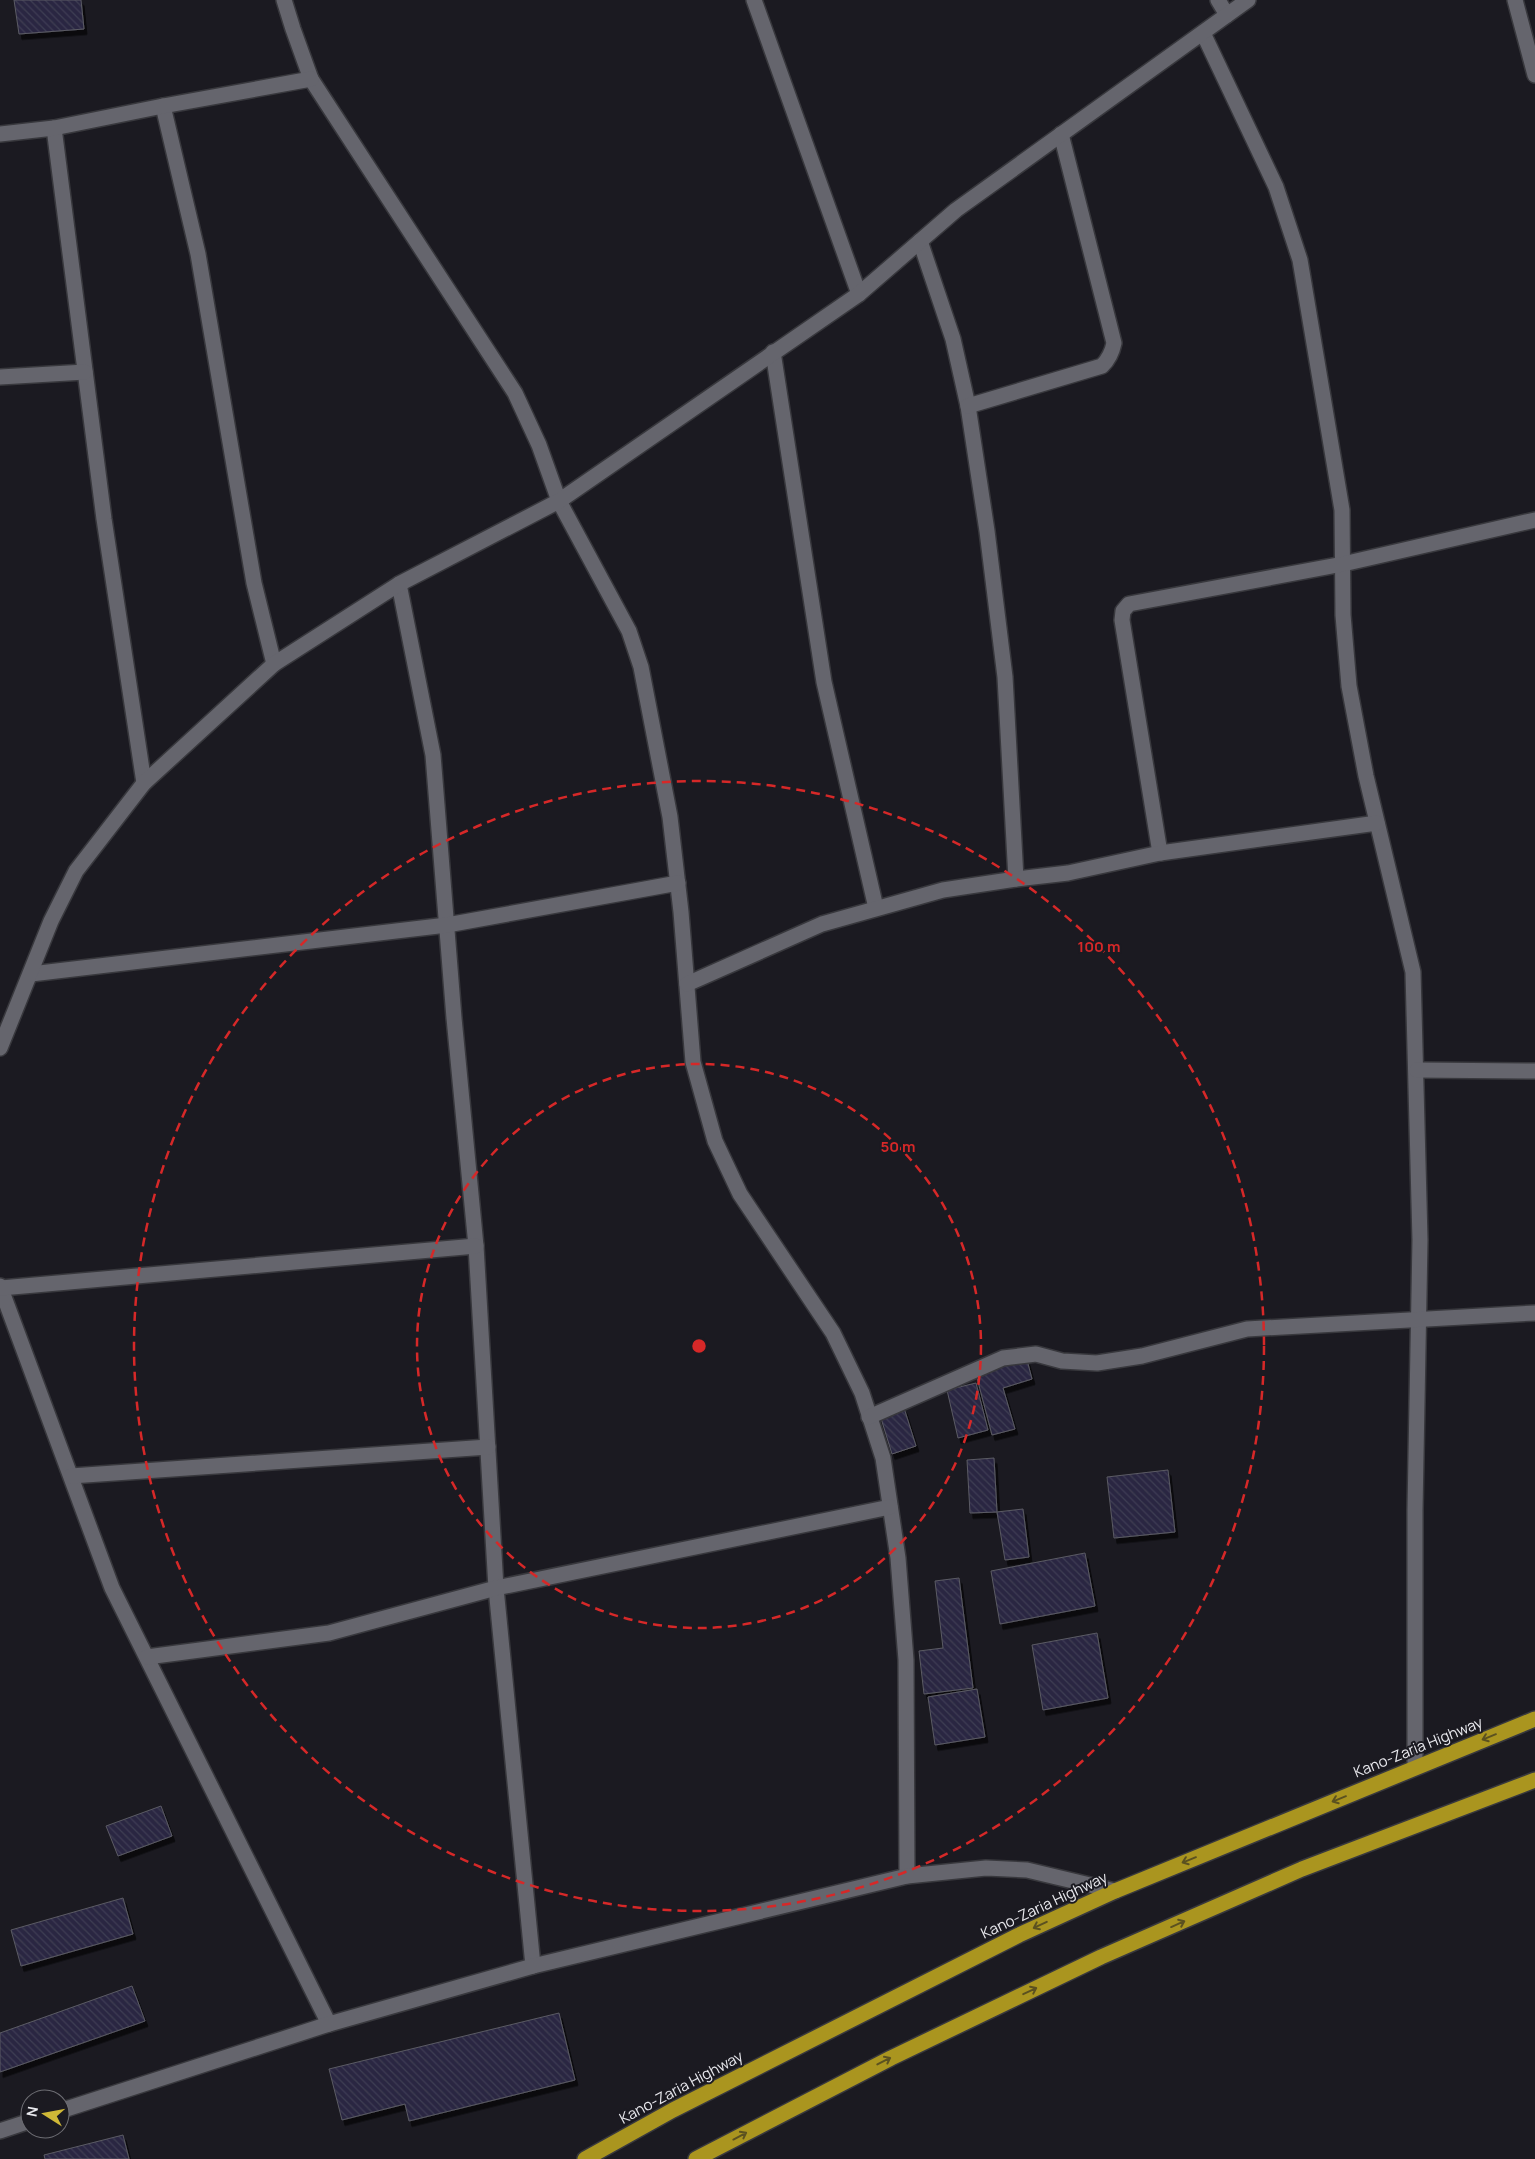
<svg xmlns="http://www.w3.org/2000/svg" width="1535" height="2159" viewBox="0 0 1535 2159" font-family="Manrope,sans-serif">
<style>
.building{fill:url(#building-back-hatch);stroke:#5b5b64;filter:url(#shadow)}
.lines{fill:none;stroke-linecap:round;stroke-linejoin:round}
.street-casing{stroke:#38383d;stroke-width:18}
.highway-casing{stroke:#38383d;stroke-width:18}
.street{stroke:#65656d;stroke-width:15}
.highway{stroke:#aa951f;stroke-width:15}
.oneway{stroke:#5b5120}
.ring{fill:none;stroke:#d62828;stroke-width:2.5;stroke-dasharray:9 6}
.labels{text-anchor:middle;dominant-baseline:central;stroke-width:4;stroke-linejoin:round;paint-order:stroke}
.street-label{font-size:15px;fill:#e9e9ee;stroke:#1b1a21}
.centre{fill:#d62828;stroke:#1b1a21;stroke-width:2.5}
.ring-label{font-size:15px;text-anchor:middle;font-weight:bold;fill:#d62828;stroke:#1b1a21;stroke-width:4;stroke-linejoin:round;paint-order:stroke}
</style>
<defs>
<pattern id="building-back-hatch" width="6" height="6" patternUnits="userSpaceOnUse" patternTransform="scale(1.25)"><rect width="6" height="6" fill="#2a2742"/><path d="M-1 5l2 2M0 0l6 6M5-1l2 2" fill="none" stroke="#3f3c54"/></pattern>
<filter id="shadow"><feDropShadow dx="3" dy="5.5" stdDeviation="0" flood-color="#0009"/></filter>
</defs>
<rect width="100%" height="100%" fill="#1b1a21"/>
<!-- building -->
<g class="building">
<path d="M14,0H81L84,29L19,34Z"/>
<path d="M1027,1360L1032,1379L1003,1388L1015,1429L992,1435L976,1374Z"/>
<path d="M976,1383L988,1430L958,1438L947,1390Z"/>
<path d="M904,1408L916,1446L892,1454L880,1415Z"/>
<path d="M994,1458L997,1512L970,1513L967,1460Z"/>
<path d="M1168,1470L1175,1532L1114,1538L1107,1477Z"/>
<path d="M1023,1509L1029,1557L1005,1560L997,1512Z"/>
<path d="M1085,1553L1095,1606L1000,1624L991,1571Z"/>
<path d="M959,1578L973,1688L924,1694L919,1651L943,1648L935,1581Z"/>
<path d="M1097,1633L1108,1698L1043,1710L1032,1645Z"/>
<path d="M977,1689L985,1737L935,1745L928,1697Z"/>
<path d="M161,1806L172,1836L118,1856L106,1826Z"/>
<path d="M123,1898L133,1934L21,1966L11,1930Z"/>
<path d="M132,1986L145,2021L0,2072V2033Z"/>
<path d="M559,2013L575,2080L409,2121L405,2104L342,2120L329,2069Z"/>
<path d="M123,2135L129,2159H45L44,2155Z"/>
</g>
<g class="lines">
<!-- street casing -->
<g class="street-casing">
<g id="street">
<path d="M284,0L293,29L311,79L515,393L539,445L559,501L629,631L641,667L670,817L681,912L693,1062L715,1141L740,1194L833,1333L862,1393L883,1458L898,1558L906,1660L907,1876"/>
<path d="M754,0L859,294"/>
<path d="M1218,0L1227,15"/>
<path d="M1515,0L1535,75"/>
<path d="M1203,33L1276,187L1300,260L1342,510L1343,615L1349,686L1366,776L1413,972L1420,1240L1415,1510V1767"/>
<path d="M163,106L198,254L254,583L274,664"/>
<path d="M54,128L104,519L144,783"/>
<path d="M0,134L54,128L163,106L311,79"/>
<path d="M920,241L953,339L968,406L987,531L1005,677L1016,879"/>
<path d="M773,352L824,682L876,908"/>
<path d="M0,377L85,372"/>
<path d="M968,406L1102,366C1109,359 1112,353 1114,343L1061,134"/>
<path d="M399,584L433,755L454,1018L476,1246L496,1588L533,1966"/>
<path d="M1160,853L1122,620L1123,611L1129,604L1343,564L1535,520"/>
<path d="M31,974L447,925L678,883"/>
<path d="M687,984L822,924L943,890L1016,879L1068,873L1160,853L1377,823"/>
<path d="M0,1048L51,921L76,871L144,783L274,664L399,584L559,501L859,294L956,210L1248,0"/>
<path d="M1417,1070L1535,1071"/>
<path d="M0,1286L112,1588L329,2024"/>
<path d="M1,1288L476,1246"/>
<path d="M869,1417L1003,1358L1036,1354L1062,1361L1097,1363L1142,1356L1247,1329L1535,1313"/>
<path d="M71,1476L488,1447"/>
<path d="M147,1657L329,1633L496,1588L890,1507"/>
<path d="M60,2111L329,2024L533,1966L907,1876L986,1868L1027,1870L1115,1891"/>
<path d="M0,2131L30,2121"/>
</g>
</g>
<!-- highway casing -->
<g class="highway-casing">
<g id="highway">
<path d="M585,2159L673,2110L1019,1935L1115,1891L1535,1719"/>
<path d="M696,2159L891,2058L1101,1957L1302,1869L1535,1780"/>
</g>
</g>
<!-- street -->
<use href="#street" class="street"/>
<!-- highway -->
<use href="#highway" class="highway"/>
</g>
<!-- one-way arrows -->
<defs><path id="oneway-shaft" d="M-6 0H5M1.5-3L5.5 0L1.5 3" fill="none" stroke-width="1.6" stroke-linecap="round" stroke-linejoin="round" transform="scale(1.25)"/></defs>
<g class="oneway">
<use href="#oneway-shaft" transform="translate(1489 1737) rotate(158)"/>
<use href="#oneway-shaft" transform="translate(1339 1799) rotate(158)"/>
<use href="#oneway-shaft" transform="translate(1189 1860) rotate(158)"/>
<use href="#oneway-shaft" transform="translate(1178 1924) rotate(-24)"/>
<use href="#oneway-shaft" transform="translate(1040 1925) rotate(155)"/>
<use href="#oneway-shaft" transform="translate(1030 1991) rotate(-25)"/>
<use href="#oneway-shaft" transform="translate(884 2061) rotate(-27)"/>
<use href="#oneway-shaft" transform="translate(740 2136) rotate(-28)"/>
</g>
<!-- distance rings -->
<g class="ring">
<circle cx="699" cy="1346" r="282"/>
<circle cx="699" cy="1346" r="565"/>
</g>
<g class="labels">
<!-- street labels -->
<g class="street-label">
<text transform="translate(1418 1747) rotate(-22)">Kano-Zaria Highway</text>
<text transform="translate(1044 1905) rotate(-25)">Kano-Zaria Highway</text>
<text transform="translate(681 2087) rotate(-28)">Kano-Zaria Highway</text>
</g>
</g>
<circle cx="699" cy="1346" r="8" class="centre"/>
<g class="ring-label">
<text x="1099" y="952">100 m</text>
<text x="898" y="1152">50 m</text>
</g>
<!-- north arrow -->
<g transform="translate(45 2114) rotate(281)"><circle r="24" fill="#1b1a21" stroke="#6d6d73"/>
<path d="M0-4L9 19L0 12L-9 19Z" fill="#cfb837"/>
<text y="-8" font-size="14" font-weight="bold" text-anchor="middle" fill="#e9e9ee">N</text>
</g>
</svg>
